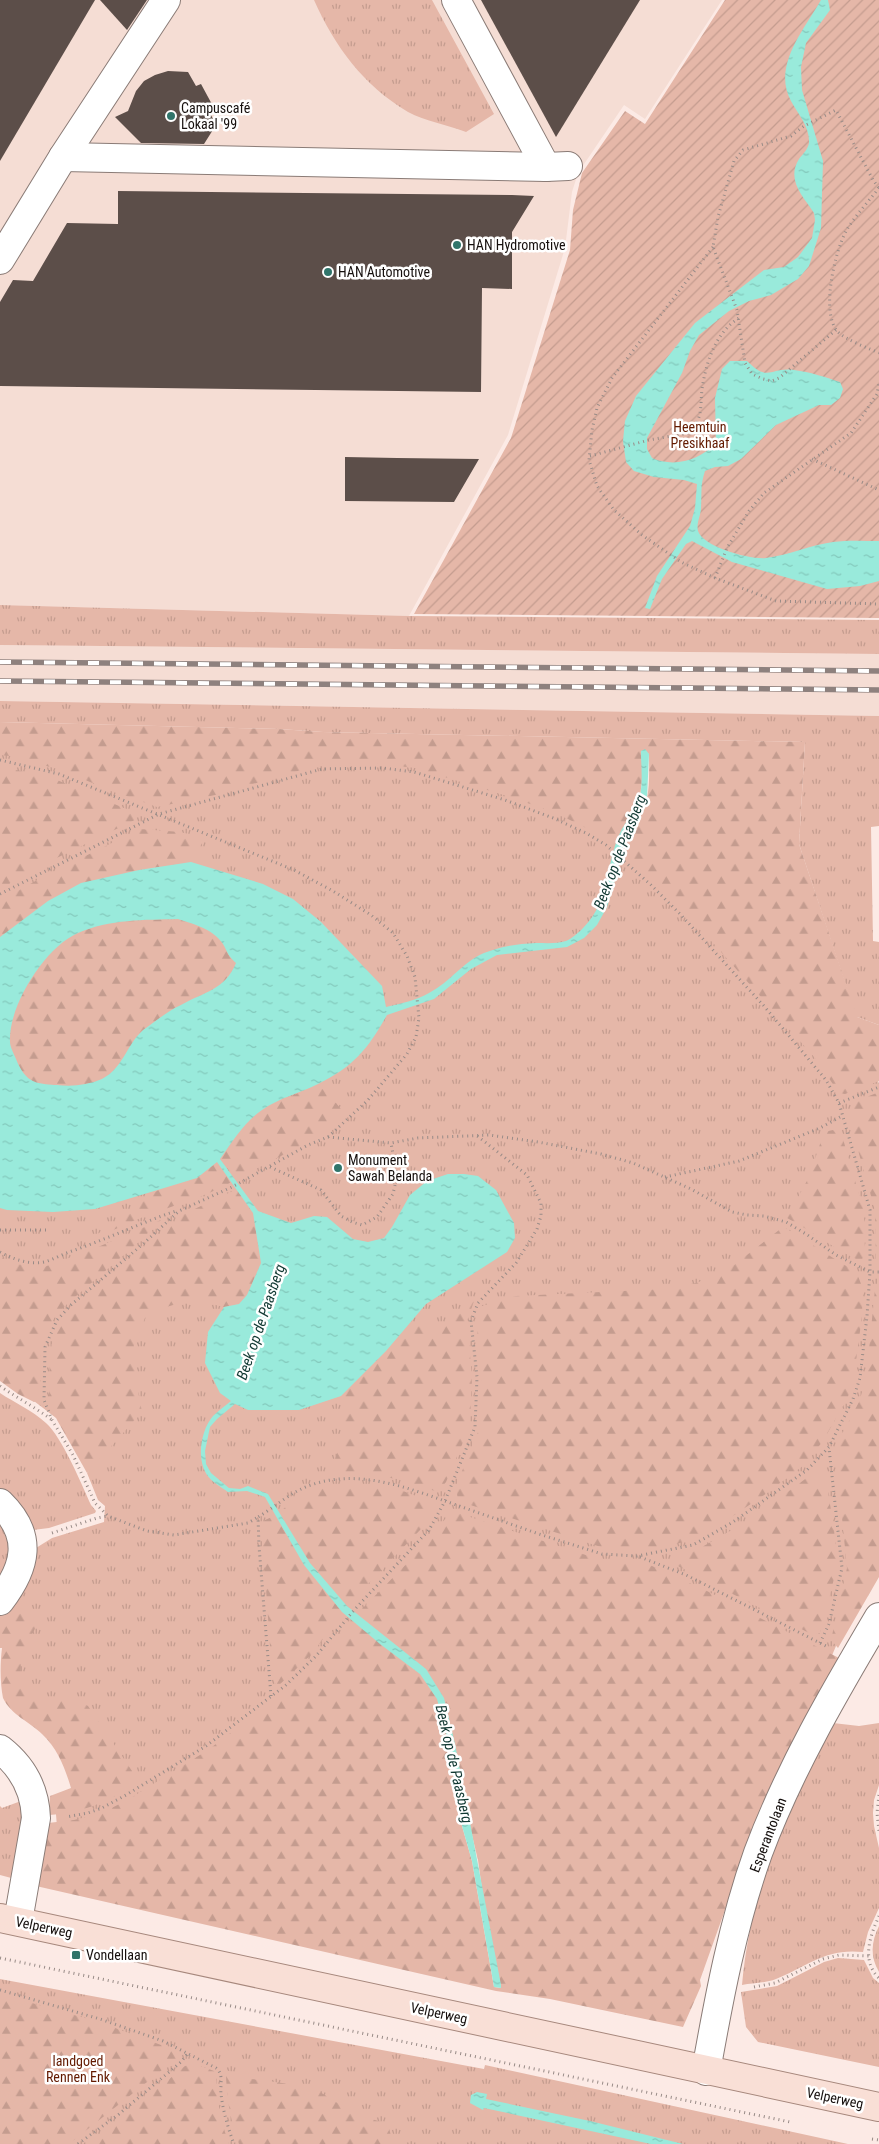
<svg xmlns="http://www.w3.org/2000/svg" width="879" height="2144" viewBox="0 0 879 2144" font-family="'Roboto Condensed',sans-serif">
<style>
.built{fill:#f5ddd4}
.grass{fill:url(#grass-tufts)}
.forest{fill:url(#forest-firs)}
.garden{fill:url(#garden-furrows)}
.water{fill:url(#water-ripples);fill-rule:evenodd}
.building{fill:#5c4e49}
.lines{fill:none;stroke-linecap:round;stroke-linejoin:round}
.minor-casing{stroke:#8a7b76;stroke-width:30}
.major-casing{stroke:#a7887d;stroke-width:30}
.path{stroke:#988b87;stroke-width:3;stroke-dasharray:1 4;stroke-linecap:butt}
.minor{stroke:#fff;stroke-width:28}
.major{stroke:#f9dfd6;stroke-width:28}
.rail-casing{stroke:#8e817e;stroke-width:5.5}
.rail{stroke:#fff;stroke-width:4;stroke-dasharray:11;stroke-linecap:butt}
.poi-dot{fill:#30756b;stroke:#fff;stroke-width:2}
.labels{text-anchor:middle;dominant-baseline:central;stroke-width:5;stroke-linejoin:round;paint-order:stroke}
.poi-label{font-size:14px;fill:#150f0d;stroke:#fff;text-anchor:start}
.park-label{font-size:14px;fill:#631a00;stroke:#fff}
.street-label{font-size:14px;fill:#150f0d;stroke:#fff}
.water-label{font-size:15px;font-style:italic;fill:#123933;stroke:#fff}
</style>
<defs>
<pattern id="grass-tufts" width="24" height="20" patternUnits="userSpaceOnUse" patternTransform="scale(1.25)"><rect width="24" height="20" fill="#e5b7a8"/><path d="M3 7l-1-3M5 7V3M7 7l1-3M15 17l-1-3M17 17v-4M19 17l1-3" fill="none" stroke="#c49c8f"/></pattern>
<pattern id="forest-firs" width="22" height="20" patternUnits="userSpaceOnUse" patternTransform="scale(1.25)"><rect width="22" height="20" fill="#e5b7a8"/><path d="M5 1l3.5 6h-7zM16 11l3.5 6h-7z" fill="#c49c8f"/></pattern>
<pattern id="garden-furrows" width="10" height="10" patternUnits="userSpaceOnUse" patternTransform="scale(1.25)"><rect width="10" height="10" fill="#e5b7a8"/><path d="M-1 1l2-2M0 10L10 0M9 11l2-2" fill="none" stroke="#c49c8f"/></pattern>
<pattern id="water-ripples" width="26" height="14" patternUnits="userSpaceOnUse" patternTransform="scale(1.25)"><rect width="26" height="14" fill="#99eadb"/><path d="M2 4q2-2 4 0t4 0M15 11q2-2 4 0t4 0" fill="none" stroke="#83c8bb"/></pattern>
</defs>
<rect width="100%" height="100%" fill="#fceae5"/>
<!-- built -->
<g class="built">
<path d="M0,0H722L645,119L624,105L578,173L572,192L565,248L508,435L409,616L0,605Z"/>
<path d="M0,645L879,654V716L0,701Z"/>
</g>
<!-- grass -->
<g class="grass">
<path d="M314,0H432L494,114L466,132C448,125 425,121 408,112C363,85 335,47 314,0Z"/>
<path d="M0,605L409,616L879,620V654L0,645Z"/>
<path d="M0,701L879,716V826L871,827L873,941L879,942V1025L857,1017L879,1084V1572L839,1639L810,1707L62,1890L55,1802L75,1788L62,1753L43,1730L11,1705L5,1615L36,1548L52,1538L104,1522L105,1506L98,1500L87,1473L89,1470L60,1421L0,1375V724L321,736L796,846L849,995L799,844L805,742L323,732L279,729L0,722Z"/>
<path d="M0,1393C15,1403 32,1410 46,1423C62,1437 82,1485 91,1505L96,1511L95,1513L49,1528L33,1530L26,1525L0,1492Z"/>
<path d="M0,1514L14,1541L0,1590Z"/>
<path d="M833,1723L859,1726L879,1723V1785L874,1800L873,1813L874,1826L879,1848V1908L868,1932L863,1952C825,1948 808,1966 776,1979C766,1983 753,1983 742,1985C750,1892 787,1804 833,1723Z"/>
<path d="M21,1801L25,1816L15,1879L0,1875V1806L2,1808Z"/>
<path d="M879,1926V1972C870,1957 871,1942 879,1926Z"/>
<path d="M838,1958L864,1960L873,1978L879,1983V2067L758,2042L746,2027L741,1992L777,1986L824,1962Z"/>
<path d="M0,1979L484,2069L485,2065L848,2144H0Z"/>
</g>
<!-- forest -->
<g class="forest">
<path d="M0,722L279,729L323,732L805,742L799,844L857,1017L879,1025V1081L845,1094L839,1093L815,1058L684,910L655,881L621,852C628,833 642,817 647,798C650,784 649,768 649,754L641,751L643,772L640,797L635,811L620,831L615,847L588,829L556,813L507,796L415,768L383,764H322L215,795L157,807L107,789L61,770L10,756L0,755Z"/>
<path d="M0,766L57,780L131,811L135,820L34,869L0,889Z"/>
<path d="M140,829L180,832L205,838L191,862L139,870L0,937V901L39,879Z"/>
<path d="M179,919C194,924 214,929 223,944C228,953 228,956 236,963C223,992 206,991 180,1005C167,1012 155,1022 143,1030C138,1034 135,1040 132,1046C124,1059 116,1071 102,1079C88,1085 72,1087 57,1085C50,1085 41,1084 35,1082C25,1078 20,1069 16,1059C14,1054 10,1047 10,1042C8,1006 45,947 78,933C110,919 144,920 179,919Z"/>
<path d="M318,1084L346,1114L326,1133L236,1179L220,1159L243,1126L263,1109Z"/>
<path d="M879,1092V1265L876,1261L875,1210L854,1136L853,1104L859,1100Z"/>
<path d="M833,1130L843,1139L864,1211L865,1256L860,1261C834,1249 812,1231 787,1218L809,1177L824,1132Z"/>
<path d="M217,1162L232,1182L207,1194L143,1217L88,1241L161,1188L197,1178Z"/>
<path d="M237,1189L253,1213L261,1263L247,1295L239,1304L224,1307L199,1301L173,1305L147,1313L134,1345L136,1381L142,1412L87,1473L57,1420L49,1400L50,1348L61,1323L75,1309L184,1214Z"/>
<path d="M161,1220L140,1241L68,1303L54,1318L41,1346L40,1399L34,1402L18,1394L0,1381V1257L10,1262L26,1266L44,1267L91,1250Z"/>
<path d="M783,1227C808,1240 830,1258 856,1271L863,1289L862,1316L854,1376L848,1397L823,1441L804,1465L767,1493L730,1518L691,1540L661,1548L637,1551L604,1548L458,1501L456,1486L480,1427L482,1377L476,1321L482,1306L516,1296L665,1289L696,1283L725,1272Z"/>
<path d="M879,1279V1577L838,1648L831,1640L847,1568L835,1447L859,1402L866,1379L875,1289Z"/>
<path d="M474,1301L467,1321L472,1377L470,1426L446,1482L438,1492L398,1479L361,1474L329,1476L343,1437L341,1396L386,1351L410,1323L443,1324Z"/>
<path d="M825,1473L834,1529L837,1567L820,1633L813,1635L674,1564L675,1556L695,1551L737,1527L774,1502L812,1474Z"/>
<path d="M360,1484L395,1488L432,1502L430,1513L422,1528L347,1606L310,1563L280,1512C305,1488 327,1486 360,1484Z"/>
<path d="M455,1512L601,1560L638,1562L652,1566L709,1592L841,1659L746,1851L700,1980L701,1986L683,2027L550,1999L496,1991L36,1886L48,1823L74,1820L102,1813L129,1799L208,1750L289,1689L320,1659L352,1620L420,1674L437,1699L449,1744L460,1819L472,1861L494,1987L501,1988L484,1904L478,1860L468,1819L455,1744L444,1698L385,1637L357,1614L435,1535L445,1519Z"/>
<path d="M276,1515L304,1565L342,1612L313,1653L277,1687L272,1675L263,1545V1521Z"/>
<path d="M8,1605L31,1612C33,1615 36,1620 36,1623C36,1630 31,1635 28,1641C18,1663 16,1685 37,1701C59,1698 68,1694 88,1706L132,1771V1786C103,1804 83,1812 49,1815L50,1796L71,1788C65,1768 58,1749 42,1734C30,1722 11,1715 3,1698C0,1683 0,1664 2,1648H0V1614Z"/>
<path d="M0,1994L99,2022L161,2045L175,2053L176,2059L69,2144H0Z"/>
<path d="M195,2064L214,2071C218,2078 216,2085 217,2094C219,2111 223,2128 229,2144H87L122,2118L185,2066Z"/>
<path d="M226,2070L252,2079L312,2087L355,2114L388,2124L393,2144H239C230,2119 226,2096 226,2070Z"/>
</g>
<!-- garden -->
<path class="garden" d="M725,0H879V618L414,614L511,438L570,250L573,210L582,173L625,111L645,124Z"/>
<!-- water -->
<g class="water">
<path d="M821,0H828L830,10L806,43L801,67L802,90L823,161L821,228L809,266L798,279L771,295L749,301L729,311L699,335L690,351L682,373L647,438V449L652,458C674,468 700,460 716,443L715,398L722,369L730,361H747C769,383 770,367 794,370C810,372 825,377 840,382L843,389L840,398L831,405H819L776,425L741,459L728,466L715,467L705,471C700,486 702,493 701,508C701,515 696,523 698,531C703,547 751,560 766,558C789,555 811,545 833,542C848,540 864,541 879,541V581L860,586L827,589L732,562L692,541L686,544L662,579L650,609L645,608L657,576L690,526L695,508L697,484L684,480L654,477L634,471L626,462L623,441L625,421L636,396L695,323L764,270L784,267L798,257L812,238L815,220L814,213C803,196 786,180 799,159C803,154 808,149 809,143C810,127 798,114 791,101C772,66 804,30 821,0Z"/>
<path d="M645,749L649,754L647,798L640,815L627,835L613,887L607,907L597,925L584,938L567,947L497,955L471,969L434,999L387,1015C368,1049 353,1067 318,1084C300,1093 279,1098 262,1110C244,1122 233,1141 220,1159L258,1211L291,1223L314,1216L327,1217L353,1239L368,1242L384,1238L392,1227L410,1195L427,1181L448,1174H464L478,1176L496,1190L514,1223L515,1238L507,1252L426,1304L386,1351L341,1396L299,1410H248L235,1404L217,1419L210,1427L205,1451L206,1464L211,1473L229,1488L240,1489L248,1486L268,1494L310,1563L347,1606L426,1669L444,1698L455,1744L501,1985V1988L494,1987L472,1861L460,1819L449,1744L437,1699L420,1674L380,1644L342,1612L304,1565L265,1497L247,1491L228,1492C221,1487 212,1482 207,1475C196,1458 201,1430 213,1416C218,1411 225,1406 231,1401L220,1393L205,1363L208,1332L224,1307L239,1304L247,1295L261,1263L253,1213L217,1162L197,1178L95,1209L53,1212L7,1210L0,1208V937L48,901L81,883L139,870L191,862L263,884L293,899L321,922L382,986L386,1007C400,1004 417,1000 429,993C450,982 463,962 484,953C501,946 518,944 536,943C546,943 557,944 566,941C573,938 579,932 584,927C611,899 605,865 620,833C626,820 637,811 640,796C643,781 641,766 641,751ZM178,919C194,924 213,929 223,944C228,953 228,956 236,963C225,990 204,992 181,1005C168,1011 157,1020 146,1028C127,1041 125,1067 102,1079C88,1085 72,1087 57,1085C50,1085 41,1084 35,1082C25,1078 20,1069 16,1059C14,1054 10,1047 10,1042C8,1006 45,947 78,933C110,919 144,920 178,919Z"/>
<path d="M477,2092L487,2094L486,2099L590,2121L683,2144H651L484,2108L483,2110L470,2103L471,2095Z"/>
</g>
<!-- building -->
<g class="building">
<path d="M0,0H95L0,161Z"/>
<path d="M100,0H147L127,30Z"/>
<path d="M481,0H640L556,137Z"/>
<path d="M168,71L188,72L196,86L201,84L214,108L209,111L216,125L204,144L141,143L115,117L128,111L136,91L144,81L155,75Z"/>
<path d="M118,191L512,195L534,196L512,232V289L482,288L481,392L0,386V302L13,280L33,281L67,223L118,224Z"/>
<path d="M345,457L397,458L479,459L454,502L345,501Z"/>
</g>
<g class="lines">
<!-- minor casing -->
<g class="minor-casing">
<g id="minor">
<path d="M456,0L546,167"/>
<path d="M63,157L546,167L568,166"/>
<path d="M0,260L63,157L166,0"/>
<path d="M0,1503C34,1536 26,1567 0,1601"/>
<path d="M0,1749C23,1767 35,1789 36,1818L18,1921"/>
<path d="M706,2071C719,1998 733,1923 758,1853C789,1770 834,1693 879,1617"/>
</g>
</g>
<!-- major casing -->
<g class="major-casing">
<path id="major" d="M0,1918L879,2107"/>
</g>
<!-- path -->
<g class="path">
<path d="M879,188C868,202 855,216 846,231C835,252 820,313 838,332C846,340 868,348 879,353"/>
<path d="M713,247L612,378L597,408L592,430L589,460L597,486L614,510L642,535L681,562L715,578L776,601L879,604"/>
<path d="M836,330L779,378L772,381L763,379L752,374L745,363L737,310L713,247L718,217L734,161L743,150L791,136L804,126L836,110L873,180L879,188"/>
<path d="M590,456L649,440L689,433C703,418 700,409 702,389C706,363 715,333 739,318"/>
<path d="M812,459L879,490"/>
<path d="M715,578L727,548L749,511L764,493L851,433L877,394L879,383"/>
<path d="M0,760L59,774L294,870L333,891L371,915L393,933L407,956L415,977L419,1018L416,1037L407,1054L368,1100L328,1137L308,1145L232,1187L179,1211L143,1244L71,1305L57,1320L45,1347L44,1400L52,1420L73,1455L95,1503L108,1516L147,1531L174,1535L248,1523L258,1517"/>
<path d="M0,894L159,814L322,769L383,768L414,772L505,800L553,818L586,833L606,845L651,885L681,915L764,1006L826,1080L839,1103L870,1210V1272L867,1316L860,1378L853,1399L829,1447L807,1470L733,1522L693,1545L637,1556L602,1554L539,1534L445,1501L429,1530L355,1609L316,1656L286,1685L206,1746L126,1795L102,1808L88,1813L66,1817"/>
<path d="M839,1103L879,1087"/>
<path d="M328,1137L391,1143L418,1138L489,1135L538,1142L601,1154L633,1163L691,1189L732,1212L747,1215L764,1216L786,1222L806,1234L836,1255L870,1272H879"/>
<path d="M270,1167L321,1190L341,1216L352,1222L362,1225L377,1217L393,1194L397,1176L391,1143"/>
<path d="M665,1177L739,1161L820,1128L842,1116"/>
<path d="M0,1230H48"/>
<path d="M0,1252C13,1259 28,1265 44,1262C52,1260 61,1255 69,1252C105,1240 140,1223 176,1211"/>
<path d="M0,1386C17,1398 35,1407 52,1420"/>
<path d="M52,1533L97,1518L108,1516"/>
<path d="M640,1557L686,1575L826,1646"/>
<path d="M820,1643L829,1624L842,1568L829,1448"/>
<path d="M271,1696L259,1546L258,1517C275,1507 292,1491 311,1485C356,1469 403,1486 445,1501L475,1427L477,1377L471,1321L478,1303L516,1263L537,1229L541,1216V1203L527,1175L476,1135"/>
<path d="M879,1795L877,1813L879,1831"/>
<path d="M879,1916C870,1936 861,1961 879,1978"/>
<path d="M0,1958L790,2122"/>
<path d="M754,1987L775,1983L823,1959L839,1955L869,1956"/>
<path d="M0,1990L100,2019L163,2041L216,2068C224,2074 220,2085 221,2094C223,2111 228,2128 234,2144"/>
<path d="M872,2139L879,2140"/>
<path d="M78,2144L119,2114L181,2062L188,2053"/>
</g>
<!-- minor -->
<use href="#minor" class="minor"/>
<!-- major -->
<use href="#major" class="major"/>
<!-- rail casing -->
<g class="rail-casing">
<g id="rail">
<path d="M0,662L879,671"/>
<path d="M0,681L879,690"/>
</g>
</g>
<!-- rail -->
<use href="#rail" class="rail"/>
</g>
<!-- markers -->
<g class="poi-dot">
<circle cx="171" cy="116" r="5"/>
<circle cx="457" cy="245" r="5"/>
<circle cx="328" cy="272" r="5"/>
<circle cx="338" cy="1168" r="5"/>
<rect x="71" y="1950" width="10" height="10" rx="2.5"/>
</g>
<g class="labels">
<!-- poi labels -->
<g class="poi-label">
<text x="181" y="108">Campuscafé<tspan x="181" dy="16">Lokaal '99</tspan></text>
<text x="467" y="245">HAN Hydromotive</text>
<text x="338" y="272">HAN Automotive</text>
<text x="348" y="1160">Monument<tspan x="348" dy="16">Sawah Belanda</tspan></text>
<text x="86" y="1955">Vondellaan</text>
</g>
<!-- park labels -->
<g class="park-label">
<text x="700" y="427">Heemtuin<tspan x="700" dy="16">Presikhaaf</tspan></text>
<text x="78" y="2061">landgoed<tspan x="78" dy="16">Rennen Enk</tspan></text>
</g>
<!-- street labels -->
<g class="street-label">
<text transform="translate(768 1835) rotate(-69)">Esperantolaan</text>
<text transform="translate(44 1927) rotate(12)">Velperweg</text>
<text transform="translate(439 2013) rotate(12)">Velperweg</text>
<text transform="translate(835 2098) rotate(12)">Velperweg</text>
</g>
<!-- water labels -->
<g class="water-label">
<text transform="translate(620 852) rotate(-69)">Beek op de Paasberg</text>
<text transform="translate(261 1322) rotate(-71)">Beek op de Paasberg</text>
<text transform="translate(454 1764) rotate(77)">Beek op de Paasberg</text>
</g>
</g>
</svg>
